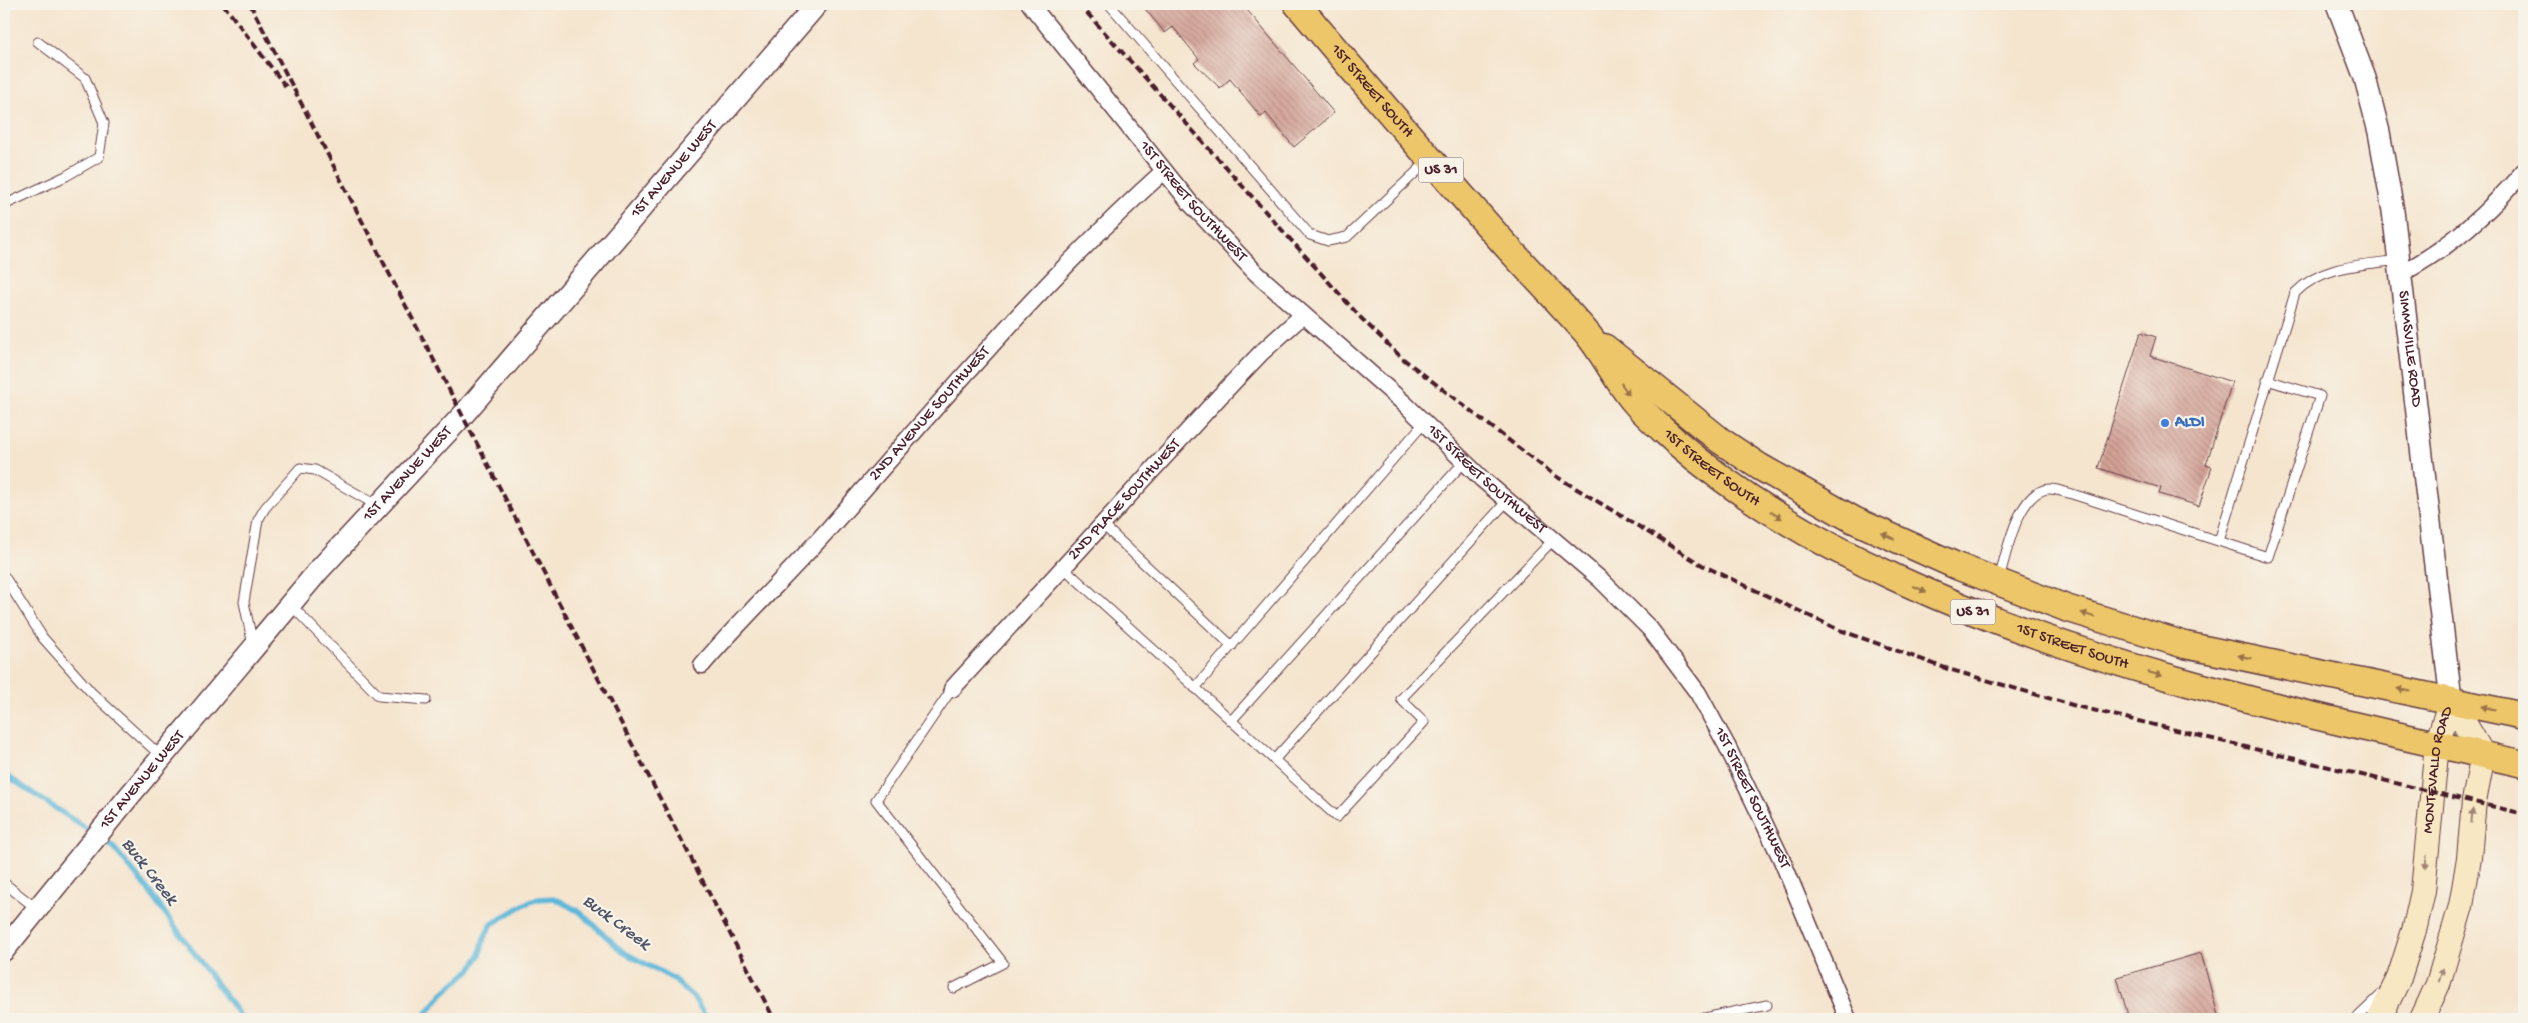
<svg xmlns="http://www.w3.org/2000/svg" width="2528" height="1023" viewBox="0 0 2528 1023" font-family="'Gochi Hand',sans-serif">
<style>
.lines{fill:none;stroke-linecap:round;stroke-linejoin:round}
.stream{stroke:#5bb7d9;stroke-width:5.5}
.building{fill:url(#building-back-hatch)}
.service-casing{stroke:#643d44;stroke-width:11}
.minor-casing{stroke:#643d44;stroke-width:19}
.tertiary-casing{stroke:#643d44;stroke-width:24}
.secondary-casing{stroke:#643d44;stroke-width:26}
.primary-casing{stroke:#643d44;stroke-width:29}
.service{stroke:#fff;stroke-width:9}
.minor{stroke:#fff;stroke-width:16}
.tertiary{stroke:#fff;stroke-width:21}
.secondary{stroke:#f7e8c3;stroke-width:24}
.primary{stroke:#ecc669;stroke-width:26}
.rail{stroke:#4a1f2b;stroke-width:4;stroke-dasharray:8 4;stroke-linecap:butt}
.oneway{fill:#9b724a}
.oneway2{fill:#a08477}
.shop-dot{fill:#3f7fe0;stroke:#f7f3e8;stroke-width:2}
.labels{text-anchor:middle;dominant-baseline:central;stroke-width:4.5;stroke-linejoin:round;paint-order:stroke}
.shield{fill:#f7f3e8;stroke:#7e5f64;stroke-width:1}
.shield-label{font-size:15px;font-weight:bold;fill:#4a1f2b}
.street-label{font-size:16px;fill:#4a1f2b;stroke:#f7f3e8}
.shop-label{font-size:16px;font-weight:bold;fill:#366cbe;stroke:#f7f3e8;text-anchor:start}
.water-label{font-size:18px;font-style:italic;fill:#505468;stroke:#f7f3e8}
</style>
<defs>
<pattern id="building-back-hatch" width="6" height="6" patternUnits="userSpaceOnUse" patternTransform="scale(1.25)"><rect width="6" height="6" fill="#d3a196"/><path d="M-1 5l2 2M0 0l6 6M5-1l2 2" fill="none" stroke="#ad837b"/></pattern>
</defs>
<rect width="100%" height="100%" fill="#f7f3e8"/>
<filter id="ink" filterUnits="userSpaceOnUse"><feTurbulence type="fractalNoise" baseFrequency=".02" numOctaves="2"/><feDisplacementMap in="SourceGraphic" scale="10" xChannelSelector="R" yChannelSelector="G"/><feConvolveMatrix kernelMatrix="1 2 1 2 8 2 1 2 1" color-interpolation-filters="sRGB"/></filter>
<filter id="wash" filterUnits="userSpaceOnUse"><feTurbulence type="fractalNoise" baseFrequency=".0096" numOctaves="4" result="noise"/><feDisplacementMap in="SourceGraphic" scale="20" xChannelSelector="R" yChannelSelector="G"/><feGaussianBlur stdDeviation="1.12" result="paint"/><feColorMatrix in="noise" values="0 0 0 0 0 0 0 0 0 0 0 0 0 0 0 0 0 1.4 0 .05"/><feComposite in="paint" operator="in"/></filter>
<g filter="url(#wash)">
<rect width="100%" height="100%" fill="#f5e5cf"/>
<g class="lines">
<!-- stream -->
<g class="stream">
<path d="M4,774L93,833"/>
<path d="M101,838L113,847L146,887L242,1019"/>
<path d="M422,1019L443,993L471,969L480,955L484,938L492,924L525,904L538,899L554,898L580,912L623,952L672,978L693,997L708,1019"/>
</g>
</g>
<g id="blocks">
<!-- building -->
<g class="building">
<path d="M1141,4H1242L1334,113L1294,147L1266,113L1261,117L1230,79L1220,88L1194,63L1199,59L1173,27L1165,33Z"/>
<path d="M2141,332L2156,337L2150,356L2232,382L2206,465L2212,467L2199,506L2159,494L2161,488L2098,468Z"/>
<path d="M2201,953L2219,1019H2129L2117,977Z"/>
</g>
</g>
</g>
<g filter="url(#ink)">
<use href="#blocks" fill-opacity="0" stroke="#643d44" stroke-width="1"/>
<g class="lines">
<!-- service casing -->
<g class="service-casing">
<g id="service">
<path d="M1109,4L1310,235L1328,241L1347,237L1429,160"/>
<path d="M4,205L66,176L99,157L104,123L85,78L38,42"/>
<path d="M1103,525L1232,646"/>
<path d="M2219,541L2295,293C2322,265 2363,265 2400,260"/>
<path d="M1064,568L1337,817L1424,722L1401,699L1553,540"/>
<path d="M4,576L43,638L91,692L162,757"/>
<path d="M1999,579C2006,555 2018,489 2050,489C2056,489 2063,492 2069,493L2268,557L2320,396L2267,380"/>
<path d="M291,605L379,696L426,700"/>
<path d="M253,645L244,602L258,520L265,508L300,468L315,470L378,506"/>
<path d="M1195,688L1424,423"/>
<path d="M952,689L876,800L1003,963L954,988"/>
<path d="M1231,721L1464,462"/>
<path d="M1274,760L1507,501"/>
<path d="M4,883L37,909"/>
<path d="M1700,1019L1767,1005"/>
<path d="M2356,1019L2382,994"/>
</g>
</g>
<!-- minor casing -->
<g class="minor-casing">
<g id="minor">
<path id="s1" d="M1030,4L1191,204L1256,273L1405,404L1482,479L1601,580L1650,629L1698,693L1727,746L1781,858L1848,1019"/>
<path d="M2402,273C2450,248 2489,212 2524,171"/>
<path id="s2" d="M702,665C744,616 791,572 833,524C940,403 1044,279 1164,171"/>
<path id="s3" d="M952,689L1220,396L1261,353L1303,315"/>
</g>
</g>
<!-- tertiary casing -->
<g class="tertiary-casing">
<g id="tertiary">
<path id="s4" d="M2337,4L2365,78L2379,132L2393,211L2451,700"/>
<path id="s5" d="M4,950L130,795L319,570L463,415L817,4"/>
</g>
</g>
<!-- secondary casing -->
<g class="secondary-casing">
<g id="secondary">
<path id="s6" d="M2379,1019L2399,978L2415,927L2423,891L2437,744L2451,700"/>
<path d="M2422,1019L2438,984L2461,906L2469,858L2474,801L2483,755L2451,700"/>
</g>
</g>
<!-- primary casing -->
<g class="primary-casing">
<g id="primary">
<path id="s7" d="M1297,4C1361,80 1427,156 1493,231C1523,265 1555,297 1585,331C1603,352 1615,378 1632,399C1644,414 1661,428 1675,441C1741,499 1819,543 1898,579C2097,671 2312,716 2524,764"/>
<path d="M1604,347L1721,441L1760,467L1854,520L1959,567L2066,608L2185,645L2524,716"/>
</g>
</g>
<!-- service -->
<use href="#service" class="service"/>
<!-- minor -->
<use href="#minor" class="minor"/>
<!-- tertiary -->
<use href="#tertiary" class="tertiary"/>
<!-- secondary -->
<use href="#secondary" class="secondary"/>
<!-- primary -->
<use href="#primary" class="primary"/>
<!-- rail -->
<g class="rail">
<path d="M155,4L160,9"/>
<path d="M223,4L287,88"/>
<path d="M250,4L774,1019"/>
<path d="M1079,4L1361,318L1402,358L1554,475L1702,565L1837,629L1948,669L2076,706L2524,814"/>
</g>
</g>
<!-- one-way arrows -->
<defs><path id="oneway-solid" d="M-6-.8H1V-3.2L6.5 0L1 3.2V.8H-6Z" transform="scale(1.25)"/></defs>
<g class="oneway">
<use href="#oneway-solid" transform="translate(1625 389) rotate(55)"/>
<use href="#oneway-solid" transform="translate(1776 515) rotate(32)"/>
<use href="#oneway-solid" transform="translate(1888 536) rotate(-155)"/>
<use href="#oneway-solid" transform="translate(1920 589) rotate(25)"/>
<use href="#oneway-solid" transform="translate(2088 615) rotate(-161)"/>
<use href="#oneway-solid" transform="translate(2245 657) rotate(-168)"/>
<use href="#oneway-solid" transform="translate(2155 674) rotate(15)"/>
<use href="#oneway-solid" transform="translate(2404 690) rotate(-168)"/>
<use href="#oneway-solid" transform="translate(2488 708) rotate(-168)"/>
</g>
<g class="oneway2">
<use href="#oneway-solid" transform="translate(2472 816) rotate(-85)"/>
<use href="#oneway-solid" transform="translate(2426 862) rotate(96)"/>
<use href="#oneway-solid" transform="translate(2441 975) rotate(-72)"/>
</g>
</g>
<!-- markers -->
<circle class="shop-dot" cx="2165" cy="423" r="5"/>
<g class="labels">
<!-- shield labels -->
<g class="shield">
<rect x="1418.5" y="157.5" width="45" height="25" rx="4"/>
<rect x="1950.5" y="599.5" width="45" height="25" rx="4"/>
</g>
<g class="shield-label">
<text x="1441" y="170">US 31</text>
<text x="1973" y="612">US 31</text>
</g>
<!-- street labels -->
<g class="street-label">
<text stroke="none"><textPath href="#s7" startOffset="115">1ST STREET SOUTH</textPath></text>
<text stroke="none"><textPath href="#s5" startOffset="1029">1ST AVENUE WEST</textPath></text>
<text stroke="none"><textPath href="#s1" startOffset="256">1ST STREET SOUTHWEST</textPath></text>
<text stroke="none"><textPath href="#s4" startOffset="354">SIMMSVILLE ROAD</textPath></text>
<text stroke="none"><textPath href="#s2" startOffset="339">2ND AVENUE SOUTHWEST</textPath></text>
<text stroke="none"><textPath href="#s7" startOffset="624">1ST STREET SOUTH</textPath></text>
<text stroke="none"><textPath href="#s5" startOffset="624">1ST AVENUE WEST</textPath></text>
<text stroke="none"><textPath href="#s1" startOffset="661">1ST STREET SOUTHWEST</textPath></text>
<text stroke="none"><textPath href="#s3" startOffset="256">2ND PLACE SOUTHWEST</textPath></text>
<text stroke="none"><textPath href="#s7" startOffset="1029">1ST STREET SOUTH</textPath></text>
<text stroke="none"><textPath href="#s6" startOffset="258">MONTEVALLO ROAD</textPath></text>
<text stroke="none"><textPath href="#s5" startOffset="219">1ST AVENUE WEST</textPath></text>
<text stroke="none"><textPath href="#s1" startOffset="1081">1ST STREET SOUTHWEST</textPath></text>
</g>
<!-- shop labels -->
<g class="shop-label">
<text x="2175" y="423">ALDI</text>
</g>
<!-- water labels -->
<g class="water-label">
<text transform="translate(149 872) rotate(52)">Buck Creek</text>
<text transform="translate(616 923) rotate(37)">Buck Creek</text>
</g>
</g>
<!-- margin -->
<rect width="2528" height="1023" fill="none" stroke="#f7f3e8" stroke-width="20"/>
</svg>
